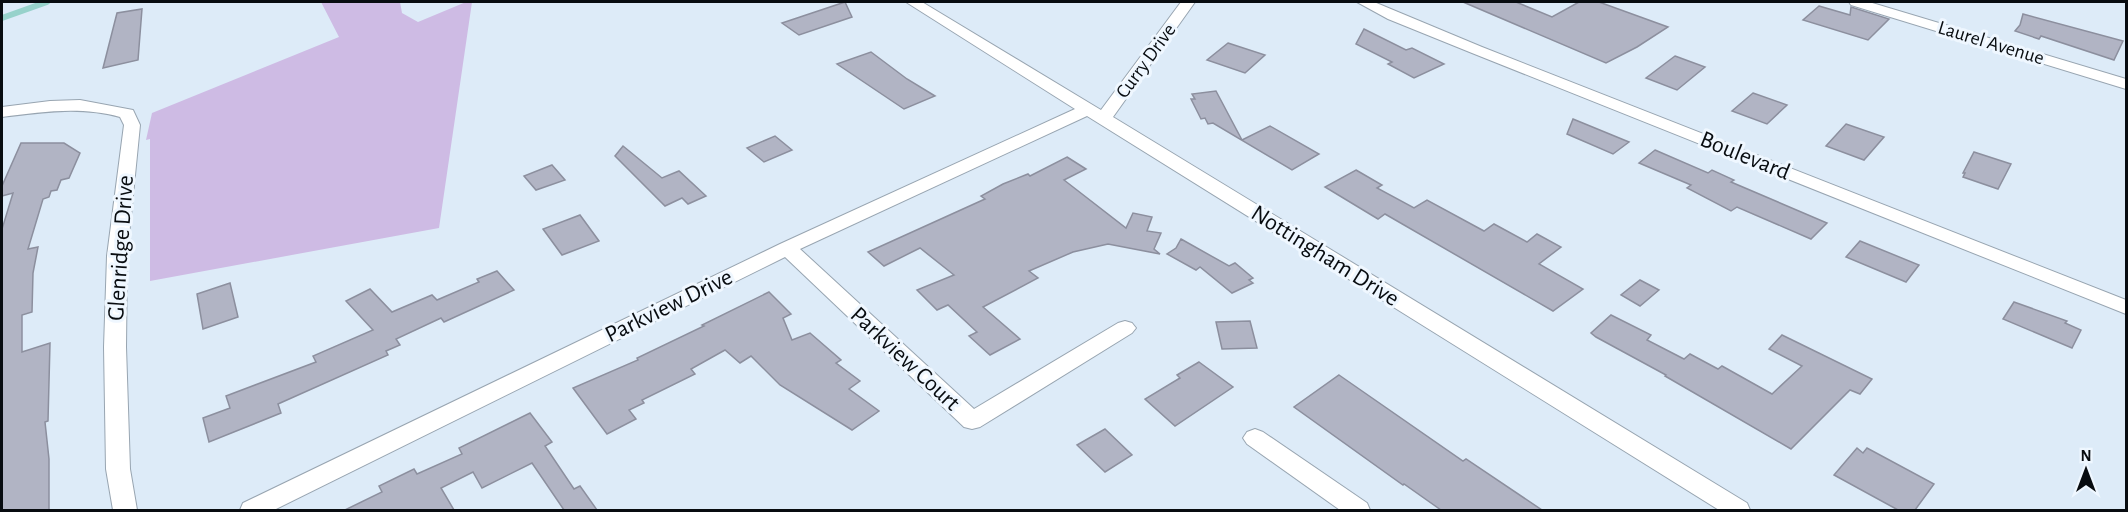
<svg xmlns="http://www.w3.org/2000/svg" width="2128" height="512" viewBox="0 0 2128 512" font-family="'Alegreya Sans',sans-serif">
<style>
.green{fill:#cebbe4}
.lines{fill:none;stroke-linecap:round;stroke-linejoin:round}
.stream{stroke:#97d2cb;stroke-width:6}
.building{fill:#b1b4c4;stroke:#8c8f9e;stroke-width:1.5}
.street-casing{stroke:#98a5b1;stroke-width:2}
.street{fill:#fff;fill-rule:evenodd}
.labels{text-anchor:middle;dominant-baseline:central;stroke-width:6;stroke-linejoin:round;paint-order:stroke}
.far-street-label{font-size:20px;fill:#080c10;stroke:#eff7ff}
.street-label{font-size:24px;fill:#080c10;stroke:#eff7ff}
</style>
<rect width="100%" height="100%" fill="#ddebf8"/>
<!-- green -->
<path class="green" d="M321,2H400L402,13L418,22L466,2H472L439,228L150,281V139L146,140L152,113L339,37Z"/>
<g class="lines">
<!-- stream -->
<path class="stream" d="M2,18L47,2"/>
</g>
<!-- building -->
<g class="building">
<path d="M845,2L852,17L799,35L782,23Z"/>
<path d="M1463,2H1516L1552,17L1579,2H1599L1668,27L1637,47L1606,63Z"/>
<path d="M1819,6L1850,15L1851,7L1889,19L1868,40L1803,20Z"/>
<path d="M142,9L138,60L103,68L117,13Z"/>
<path d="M2023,14L2123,41L2114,60L2041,36L2039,39L2015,31L2020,25Z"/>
<path d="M1364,29L1406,50L1412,48L1444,64L1414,78L1388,64L1392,62L1356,44Z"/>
<path d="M1228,43L1265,55L1245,73L1207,60Z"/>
<path d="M871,52L907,79L935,96L904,109L837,64Z"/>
<path d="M1675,56L1705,67L1677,90L1646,78Z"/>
<path d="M1216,91L1242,140L1270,126L1319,154L1292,170L1213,123L1208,124L1205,118L1201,119L1191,99H1195L1192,94Z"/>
<path d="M1753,93L1787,105L1767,124L1732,111Z"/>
<path d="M1573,119L1629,142L1613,154L1567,134Z"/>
<path d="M1846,124L1884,137L1864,160L1826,146Z"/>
<path d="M775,136L792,150L764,162L747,148Z"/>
<path d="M21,143H64L80,153L69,178L61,180L57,190L51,191L49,197L43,199L28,249L38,247L33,273L32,312L22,315V352L50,343L48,421L45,422L49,459V510H2V229L13,193L2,196V186Z"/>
<path d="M623,146L662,178L679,171L706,196L688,204L682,198L665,206L615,156Z"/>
<path d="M1655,150L1708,173L1712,170L1734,180L1731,182L1827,223L1811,239L1737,207L1731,211L1687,188L1691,185L1639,163Z"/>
<path d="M1974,152L2011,164L1998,189L1963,177L1965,173H1963Z"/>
<path d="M1067,157L1086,169L1064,180L1126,228L1133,213L1152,217L1147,231L1161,233L1154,249L1160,254L1108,244L1073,252L1029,271L1038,278L983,307L1020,339L990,355L969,336L977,332L948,305L937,310L917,290L954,275L920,248L884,266L868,252L985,199L981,196L1003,184L1028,174L1030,176Z"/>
<path d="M552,165L565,180L536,190L524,176Z"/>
<path d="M1356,170L1382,185L1377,188L1414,208L1427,200L1484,231L1494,224L1527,242L1537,234L1561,247L1539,264L1583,289L1553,311L1385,214L1378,219L1325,187Z"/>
<path d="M580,215L599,241L562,255L543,229Z"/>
<path d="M1181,239L1229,266L1235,263L1253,278L1249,280L1253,283L1232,293L1200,267L1196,270L1167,254L1176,248Z"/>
<path d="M1860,241L1919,265L1906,282L1846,257Z"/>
<path d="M497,271L514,290L444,322L441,318L396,339L400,345L386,351L388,355L278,404L281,413L209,442L203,418L230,408L226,396L316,362L313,356L373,330L346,301L370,289L392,312L432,295L437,300L479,282L477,279Z"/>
<path d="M1640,280L1659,290L1640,306L1621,295Z"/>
<path d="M230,283L238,317L203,329L197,294Z"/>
<path d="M769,292L791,314L783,318L792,340L810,333L841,360L836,363L860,381L849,389L879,411L852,430L780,385L751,356L740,363L725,350L691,369L695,374L642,400L644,403L629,410L636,419L607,434L573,388L638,360L637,358L704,326L702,325Z"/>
<path d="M2014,302L2067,321L2065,323L2081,330L2072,348L2003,319Z"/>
<path d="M1611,315L1651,335L1647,340L1684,359L1690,354L1718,369L1722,366L1772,394L1802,366L1769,349L1782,335L1872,379L1860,394L1850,390L1791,449L1665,376L1666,375L1596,337L1591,333Z"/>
<path d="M1250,321L1257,348L1222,349L1216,322Z"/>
<path d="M1199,362L1233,387L1175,426L1145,399L1180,378L1177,375Z"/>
<path d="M1339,375L1463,461L1466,459L1542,510H1441L1404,484L1403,485L1294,407Z"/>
<path d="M530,413L552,442L545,446L574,489L580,486L597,510H564L532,463L482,488L473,472L441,488L454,510H345L382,492L379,486L414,469L417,474L462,454L459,448Z"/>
<path d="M1105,429L1132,455L1105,472L1077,445Z"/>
<path d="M1857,448L1863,453L1867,448L1934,484L1915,510H1898L1834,475Z"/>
</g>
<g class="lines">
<!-- street casing -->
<g class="street-casing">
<g id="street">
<path d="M906,2H922L1101,110L1181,2H1195L1113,117L1747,503L1750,510H1719L1087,116L800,249L974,409L1118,323L1125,321L1132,323L1136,328L1132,333L980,427L972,429L964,427L785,257L274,510H240L243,503L780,244L1075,109Z"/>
<path d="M1357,2H1374L1482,47L2126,300V314L1472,53L1388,19Z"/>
<path d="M1849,2H1869L2126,79V89L1851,5Z"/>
<path d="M80,100L133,110L140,125L127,256L126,347L130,469L137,510H113L106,469L104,347L107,256L124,125L120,117C80,106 42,112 2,117V107L50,101Z"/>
<path d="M1255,429L1263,432L1367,503L1370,510H1340L1247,444L1243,438L1247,432Z"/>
</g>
</g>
<!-- street -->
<use href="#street" class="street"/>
</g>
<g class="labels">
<!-- far-street labels -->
<g class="far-street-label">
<text transform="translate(1991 43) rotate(17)">Laurel Avenue</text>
<text transform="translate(1146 61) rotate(-54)">Curry Drive</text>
</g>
<!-- street labels -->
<g class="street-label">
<text transform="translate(1745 156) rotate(22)">Boulevard</text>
<text transform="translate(121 248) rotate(-86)">Glenridge Drive</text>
<text transform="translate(1325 256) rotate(32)">Nottingham Drive</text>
<text transform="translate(669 306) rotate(-26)">Parkview Drive</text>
<text transform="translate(905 359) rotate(43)">Parkview Court</text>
</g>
</g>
<!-- border -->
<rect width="2128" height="512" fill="none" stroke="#080c10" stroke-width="6"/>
<!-- north arrow -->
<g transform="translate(2086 470)" stroke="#eff7ff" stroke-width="4.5" paint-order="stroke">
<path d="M0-4.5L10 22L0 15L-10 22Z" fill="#080c10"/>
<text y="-9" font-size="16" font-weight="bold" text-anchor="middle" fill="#080c10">N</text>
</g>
</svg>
